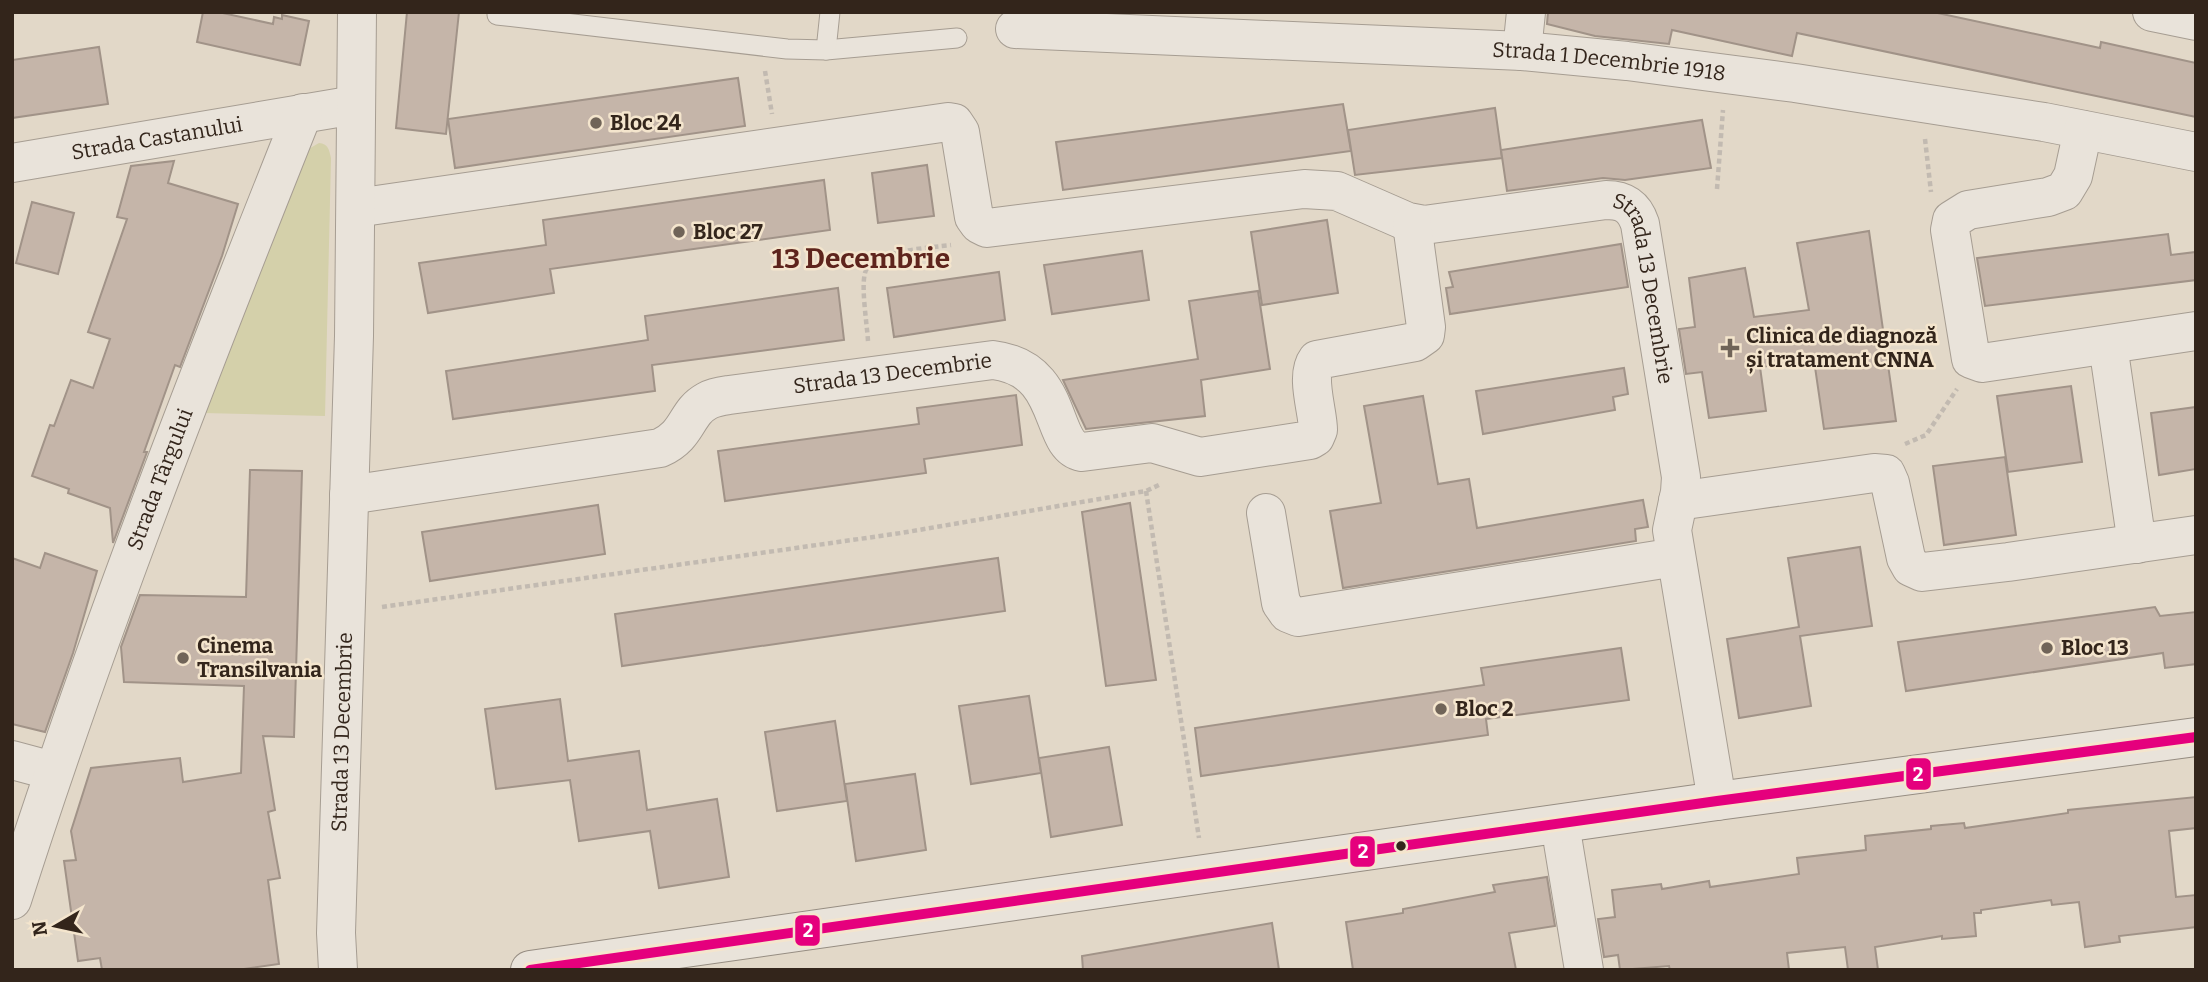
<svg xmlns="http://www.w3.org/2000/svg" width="2208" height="982" viewBox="0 0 2208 982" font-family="Bitter,serif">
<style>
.green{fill:#d4d0aa}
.building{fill:#c5b5a9;stroke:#a19388;stroke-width:2}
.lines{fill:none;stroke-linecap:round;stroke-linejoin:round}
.service-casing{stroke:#a69d92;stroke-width:21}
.minor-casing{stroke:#a69d92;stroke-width:40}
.tertiary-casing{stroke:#a69d92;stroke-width:40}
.secondary-casing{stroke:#968d82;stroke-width:40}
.path{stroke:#c2bab1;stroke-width:4.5;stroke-dasharray:5 3.5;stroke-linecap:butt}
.service{stroke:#e9e3da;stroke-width:19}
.minor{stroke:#e9e3da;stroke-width:38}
.tertiary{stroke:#e9e3da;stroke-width:38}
.secondary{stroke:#e9e3da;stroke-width:38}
.bus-1-casing{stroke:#f4e5cd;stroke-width:16}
.bus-1{stroke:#e5007d;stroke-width:10}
.poi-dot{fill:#706458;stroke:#f4e5cd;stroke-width:2.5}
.bus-dot{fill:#33251b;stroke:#f4e5cd;stroke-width:2.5}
.labels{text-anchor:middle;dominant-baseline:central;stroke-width:5;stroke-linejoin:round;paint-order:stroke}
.street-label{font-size:21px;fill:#33251b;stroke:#f4e5cd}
.poi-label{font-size:21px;font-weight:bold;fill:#33251b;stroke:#f4e5cd;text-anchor:start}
.district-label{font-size:28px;font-weight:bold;fill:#5e241c;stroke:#f4e5cd}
.line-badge{stroke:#f4e5cd;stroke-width:2.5}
.badge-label{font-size:19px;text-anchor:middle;font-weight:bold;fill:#fff}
</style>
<rect width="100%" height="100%" fill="#e2d8c8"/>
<!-- green -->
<path class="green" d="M319,143C328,144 329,149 331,158L325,416L203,413L305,151Z"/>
<!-- building -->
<g class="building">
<path d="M203,12H218L273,24L274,17L282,19V15L309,21L300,65L197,42Z"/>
<path d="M407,12H459L446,134L396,128Z"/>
<path d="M1548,12H1933L2100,48L2101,42L2196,63V117L1797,33L1792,56L1672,30L1669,44L1595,36L1547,24Z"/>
<path d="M99,47L108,104L12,118V60Z"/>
<path d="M738,78L745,126L455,168L448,119Z"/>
<path d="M1343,104L1351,151L1063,190L1056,142Z"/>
<path d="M1495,108L1502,158L1355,175L1348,130Z"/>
<path d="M1702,120L1711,168L1625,180L1603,178L1507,191L1501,150Z"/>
<path d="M174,161L168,183L238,204L222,256L180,367L175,365L144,452H147L113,543L110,508L68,493L69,489L32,476L50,425L54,426L71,380L93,388L110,339L88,332L127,219L117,217L131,166Z"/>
<path d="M927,165L934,216L878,223L872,173Z"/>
<path d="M824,180L830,230L550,269L554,293L428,313L419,263L546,245L543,220Z"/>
<path d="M32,202L74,213L58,274L16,263Z"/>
<path d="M1327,220L1338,293L1262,305L1251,232Z"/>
<path d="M1869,231L1896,421L1824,429L1814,360L1760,367L1766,411L1709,418L1702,372L1686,374L1679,329L1695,327L1689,278L1745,268L1754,317L1809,310L1797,243Z"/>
<path d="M2168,234L2171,255L2196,252V280L1985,306L1977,258Z"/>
<path d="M1621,244L1628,287L1450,314L1446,288L1453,287L1449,272Z"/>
<path d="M1142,251L1149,300L1052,314L1044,265Z"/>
<path d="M999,272L1005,320L894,337L887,288Z"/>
<path d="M838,288L844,340L652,365L655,391L453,419L446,371L648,340L645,316Z"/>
<path d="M1258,291L1270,369L1201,380L1205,416L1086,429L1063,380L1198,359L1189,301Z"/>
<path d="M1624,368L1628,394L1613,397L1615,410L1483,434L1476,391Z"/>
<path d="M2071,386L2082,462L2008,472L1997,396Z"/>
<path d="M1016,395L1022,445L924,459L926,473L725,501L718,451L919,424L917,408Z"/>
<path d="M1423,396L1438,484L1469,479L1477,528L1643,500L1648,527L1635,529L1636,541L1343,588L1330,511L1381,503L1364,406Z"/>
<path d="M2196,407V469L2159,475L2151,413Z"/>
<path d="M2005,457L2016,535L1944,545L1933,466Z"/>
<path d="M250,470L302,471L294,737L263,736L275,810L268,812L280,878L268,880L279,964L237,970H102L100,958L78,961L64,861L76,860L71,831L91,768L180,758L183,782L241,773L244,686L124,682L121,647L140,595L246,597Z"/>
<path d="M1130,503L1156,680L1106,686L1082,512Z"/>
<path d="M598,505L605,554L430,581L422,532Z"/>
<path d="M1860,547L1872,626L1800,636L1811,706L1739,718L1727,639L1799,627L1788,558Z"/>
<path d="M45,553L97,571L73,653L45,732L12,724V558L40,568Z"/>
<path d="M998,558L1005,611L622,666L615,614Z"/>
<path d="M2155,607L2160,616L2196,612V664L2165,668L2163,653L1906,691L1898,642Z"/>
<path d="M1621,648L1629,700L1486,719L1488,735L1201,776L1195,728L1484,685L1481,668Z"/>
<path d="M1029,696L1041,773L971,784L959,706Z"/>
<path d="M560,699L568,761L639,751L647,810L717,799L729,877L659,888L650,831L579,841L570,780L496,789L485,709Z"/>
<path d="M835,721L847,801L777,811L765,732Z"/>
<path d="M1109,747L1122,825L1051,837L1039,758Z"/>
<path d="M915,774L926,850L856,861L845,784Z"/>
<path d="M2196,797V828L2169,831L2176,897L2196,895V927L2119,936L2120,942L2085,947L2079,902L2052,905L2051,900L1981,910V913H1974L1976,936L1942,939V936L1875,947L1878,970H1848L1845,947L1787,953L1789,970H1670L1669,966L1620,970L1618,955L1604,957L1598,919L1615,917L1612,890L1661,884L1662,889L1709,881L1710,887L1799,874L1797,858L1866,850L1865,836L1931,829V826L1964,823L1965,828L2068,813V810Z"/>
<path d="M1547,877L1555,926L1509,933L1516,970H1353L1346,922L1403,913V909L1495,892L1493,885Z"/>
<path d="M1272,923L1279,970H1083L1082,956Z"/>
</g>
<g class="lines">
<!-- service casing -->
<g class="service-casing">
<g id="service">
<path d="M497,15L787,49L826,50L957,38"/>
<path d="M826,50L830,12"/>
</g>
</g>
<!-- minor casing -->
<g class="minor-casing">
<g id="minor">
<path id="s1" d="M1015,29L1522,51L1627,61L1795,83L2044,122L2196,152"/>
<path d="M1522,51L1526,12"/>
<path d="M2083,130L2073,176L2064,191L2048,197L1968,210L1952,220L1950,230L1971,359L1982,363L2196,331"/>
<path id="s2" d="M12,163L355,105"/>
<path id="s3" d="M356,208L948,122L954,123L960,132L974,217L979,224L987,228L1304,189L1337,191L1408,222L1424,225L1606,200C1624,200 1634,206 1640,224L1681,477L1680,492L1672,530L1717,801"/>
<path d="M2108,345L2137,544"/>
<path id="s4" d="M349,495L660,448C689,435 685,413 707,401C714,397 722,396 729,395L993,360C1066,369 1048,446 1082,452L1152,443L1200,457L1310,440L1315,437L1318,430C1318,411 1305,376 1317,360L1415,342L1425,335L1426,327L1412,224"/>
<path d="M1678,501L1874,473L1886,474L1890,483L1906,558L1911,567L1922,572L2008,562L2196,535"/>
<path d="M1266,513L1281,603L1288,613L1298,617L1676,557"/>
<path d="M12,760L53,771"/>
<path d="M1560,824L1584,970"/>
<path id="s5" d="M12,900C97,634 199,373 303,113"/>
</g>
</g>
<!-- tertiary casing -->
<g class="tertiary-casing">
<g id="tertiary">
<path d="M2152,12L2196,21"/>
<path id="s6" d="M338,970L336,933L354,336L357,12"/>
</g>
</g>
<!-- secondary casing -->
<g class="secondary-casing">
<path id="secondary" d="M530,970L1717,801L2196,737"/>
</g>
<!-- path -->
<g class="path">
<path d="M765,71L772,114"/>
<path d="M1925,139L1931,192"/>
<path d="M1717,189L1723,110"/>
<path d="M868,341C867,324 861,288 865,273C871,250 930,248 951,245"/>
<path d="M1905,444L1926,435L1957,389"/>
<path d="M1146,491L1199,838"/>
<path d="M382,607L901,533L1146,491L1161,484"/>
</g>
<!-- service -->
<use href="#service" class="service"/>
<!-- minor -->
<use href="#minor" class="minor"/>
<!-- tertiary -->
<use href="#tertiary" class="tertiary"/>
<!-- secondary -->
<use href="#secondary" class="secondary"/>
<!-- bus-1 casing -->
<g class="bus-1-casing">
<path id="bus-1" d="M530,970L1717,801L2196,737"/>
</g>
<!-- bus-1 -->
<use href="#bus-1" class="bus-1"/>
</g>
<!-- markers -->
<g class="poi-dot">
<circle cx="596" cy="123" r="7"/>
<circle cx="679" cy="232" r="7"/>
<path d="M1726.5 337.5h7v7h7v7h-7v7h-7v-7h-7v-7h7z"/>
<circle cx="2047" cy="648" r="7"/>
<circle cx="183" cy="658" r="7"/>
<circle cx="1441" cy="709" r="7"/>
</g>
<circle class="bus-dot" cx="1401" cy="846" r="6"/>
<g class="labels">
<!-- street labels -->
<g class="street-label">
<text stroke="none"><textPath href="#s1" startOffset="595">Strada 1 Decembrie 1918</textPath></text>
<text stroke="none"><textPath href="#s2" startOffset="147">Strada Castanului</textPath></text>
<text stroke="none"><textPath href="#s3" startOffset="1456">Strada 13 Decembrie</textPath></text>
<text stroke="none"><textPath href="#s4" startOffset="570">Strada 13 Decembrie</textPath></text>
<text stroke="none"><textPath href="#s5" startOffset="446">Strada Târgului</textPath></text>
<text stroke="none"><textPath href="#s6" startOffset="238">Strada 13 Decembrie</textPath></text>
</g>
<!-- poi labels -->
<g class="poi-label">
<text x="610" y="123">Bloc 24</text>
<text x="693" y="232">Bloc 27</text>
<text x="1746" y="336">Clinica de diagnoză<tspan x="1746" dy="24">și tratament CNNA</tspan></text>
<text x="197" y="646">Cinema<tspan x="197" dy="24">Transilvania</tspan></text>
<text x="2061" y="648">Bloc 13</text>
<text x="1455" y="709">Bloc 2</text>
</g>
<!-- district labels -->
<g class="district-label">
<text x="861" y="258">13 Decembrie</text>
</g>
</g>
<g class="line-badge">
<rect x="1905" y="757" width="27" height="34" rx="7" fill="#e5007d"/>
<rect x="1349" y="835" width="27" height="33" rx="7" fill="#e5007d"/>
<rect x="794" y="914" width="27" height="33" rx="7" fill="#e5007d"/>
</g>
<g class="badge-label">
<text x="1918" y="781">2</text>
<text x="1363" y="858">2</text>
<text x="808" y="937">2</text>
</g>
<!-- border -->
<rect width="2208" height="982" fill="none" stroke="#33251b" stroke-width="28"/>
<!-- north arrow -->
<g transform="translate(56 926) rotate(261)" stroke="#f4e5cd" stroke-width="5" paint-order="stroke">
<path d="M0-5L12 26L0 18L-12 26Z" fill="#33251b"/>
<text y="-10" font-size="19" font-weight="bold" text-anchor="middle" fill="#33251b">N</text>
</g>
</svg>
